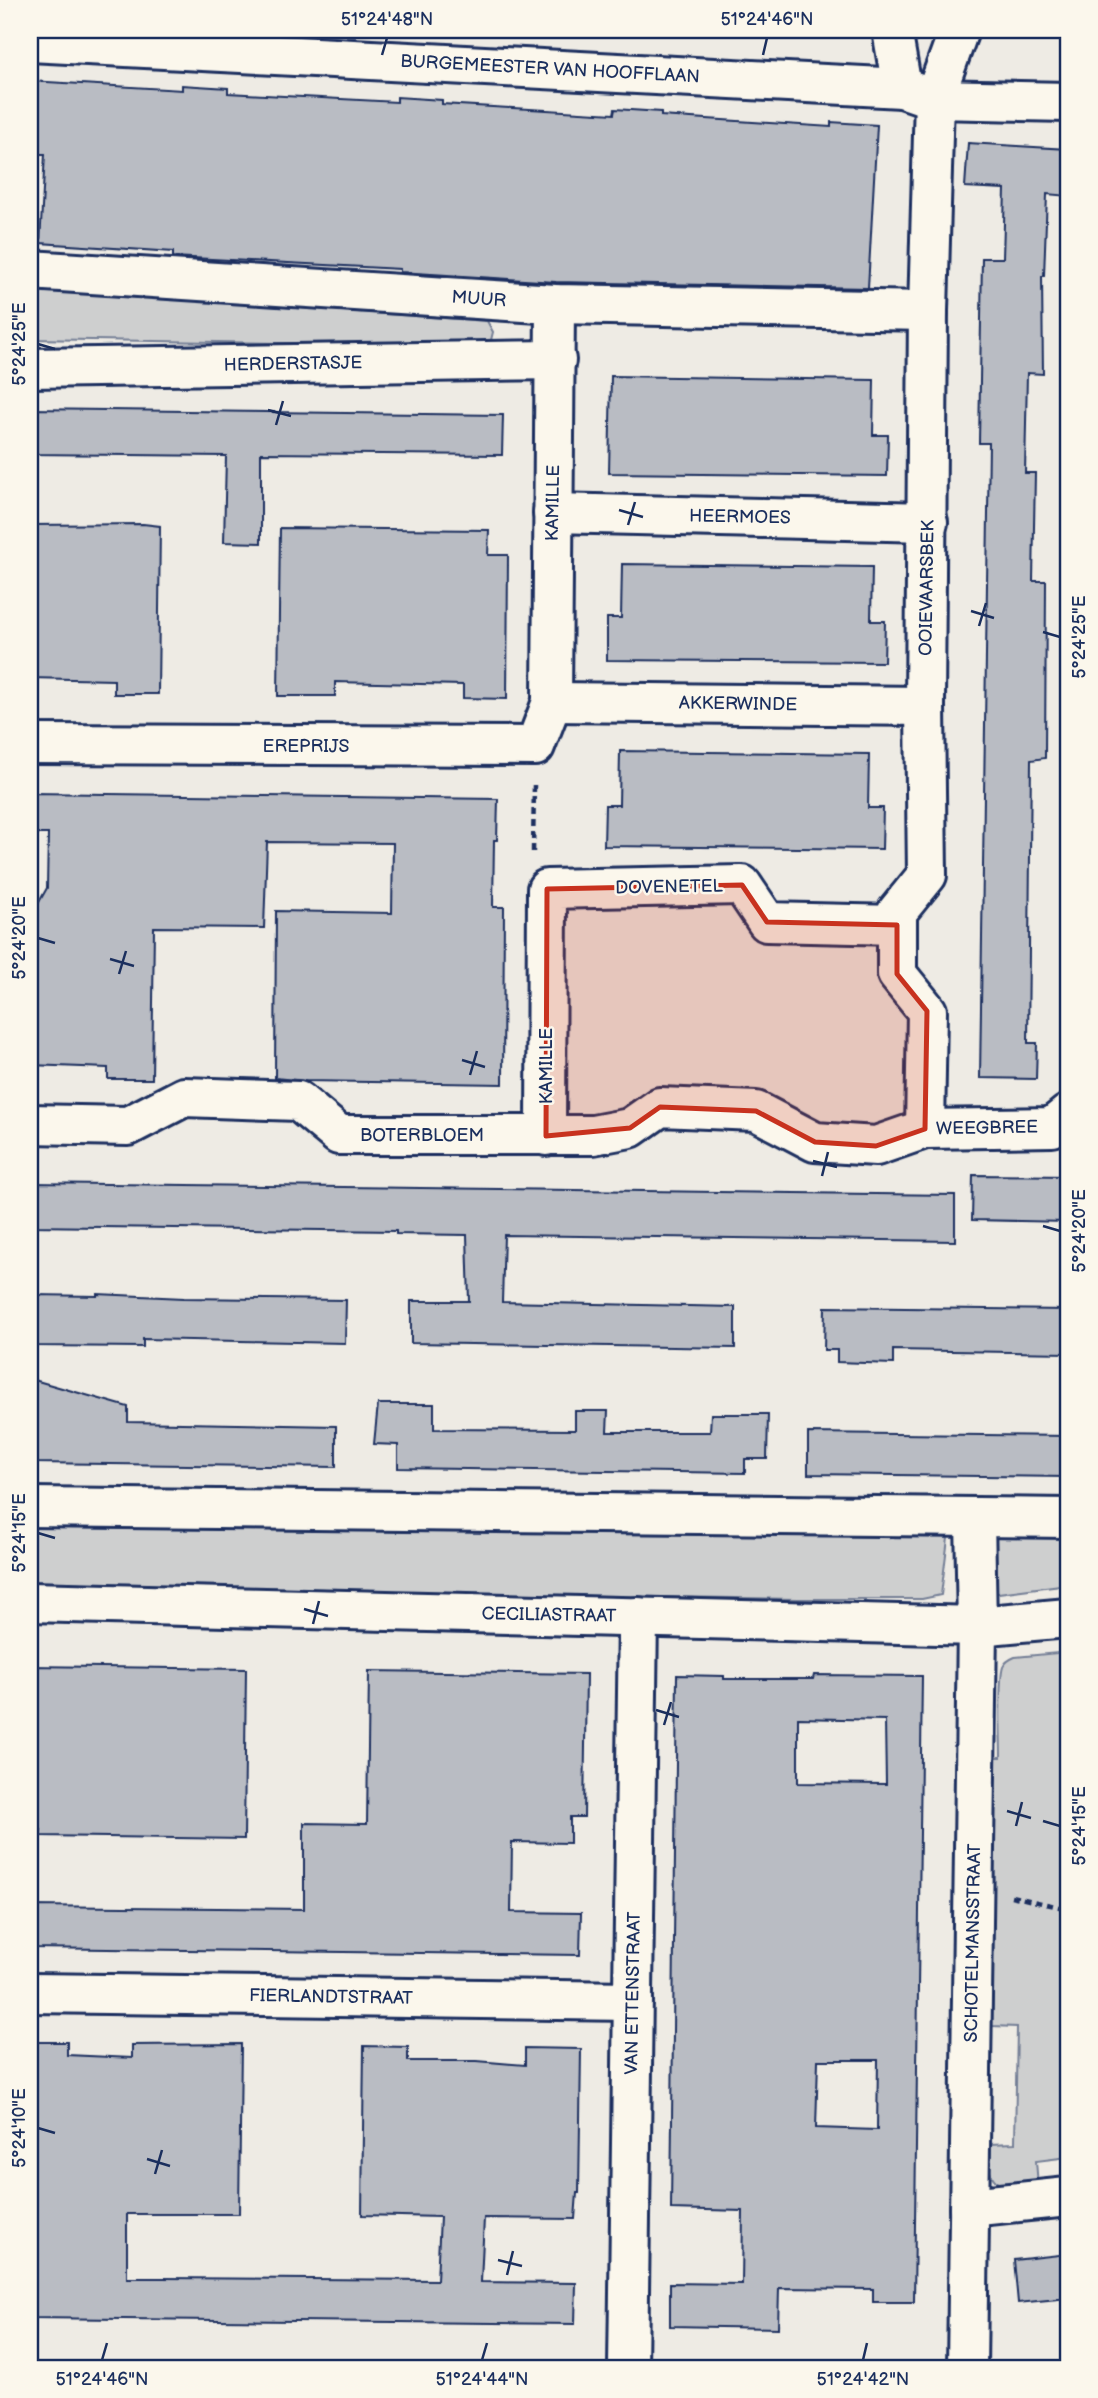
<svg xmlns="http://www.w3.org/2000/svg" width="1098" height="2398" viewBox="0 0 1098 2398" font-family="'Balsamiq Sans',sans-serif">
<style>
.green{fill:#cecfcf;stroke:#747f96;stroke-width:2}
.building{fill:#b9bcc3;stroke:#1b2f5e;stroke-width:2;fill-rule:evenodd}
.lines{fill:none;stroke-linecap:round;stroke-linejoin:round}
.minor-casing{stroke:#1b2f5e;stroke-width:44}
.path{stroke:#1b2f5e;stroke-width:4.5;stroke-dasharray:7 5;stroke-linecap:butt}
.minor{stroke:#fbf7ec;stroke-width:38}
.marked{fill:#c8321e;fill-opacity:0.2;stroke:#c8321e;stroke-width:5;stroke-linejoin:round}
.ticks{fill:none;stroke:#1b2f5e;stroke-width:2.5}
.labels{text-anchor:middle;dominant-baseline:central;stroke-width:5;stroke-linejoin:round;paint-order:stroke}
.street-label{font-size:18px;fill:#1b2f5e;stroke:#fbf7ec}
.neatline{fill:none;stroke:#1b2f5e;stroke-width:2.5}
.ticks-label{font-size:18px;text-anchor:middle;fill:#1b2f5e}
</style>
<rect width="100%" height="100%" fill="#eeebe4"/>
<filter id="ink" filterUnits="userSpaceOnUse"><feTurbulence type="fractalNoise" baseFrequency=".0143" numOctaves="2"/><feDisplacementMap in="SourceGraphic" scale="14" xChannelSelector="R" yChannelSelector="G"/><feConvolveMatrix kernelMatrix="1 2 1 2 8 2 1 2 1" color-interpolation-filters="sRGB"/></filter>
<g filter="url(#ink)">
<!-- green -->
<g class="green">
<path d="M30,289L487,321L493,332L491,340L476,346L30,339Z"/>
<path d="M30,1525L254,1529L931,1534L948,1538L941,1595L922,1599H799L30,1588Z"/>
<path d="M993,1534H1068V1584L990,1594Z"/>
<path d="M1068,1652V2157L1036,2161L1038,2185L1002,2187C986,2175 988,2163 989,2144L1015,2143L1017,2027L992,2026L988,2023L990,1757H1001C1001,1738 998,1682 1003,1667C1005,1662 1010,1659 1015,1657Z"/>
</g>
<!-- building -->
<g class="building">
<path d="M30,81L182,90V85L228,88V93L397,102V97L442,100V104L614,114L615,109L661,112V116L831,127V122L877,125L868,288L556,282L400,272V269L173,257V252L40,243L45,154H30Z"/>
<path d="M968,143L1068,149V196L1047,194L1044,276H1042L1043,374L1027,373L1025,473H1035L1033,581H1046L1045,758L1031,760L1028,1043H1037L1036,1079L980,1078L989,443H979L982,258H1003L1005,189L965,187Z"/>
<path d="M611,376L874,380L873,435H888L887,476L609,473Z"/>
<path d="M30,409L503,415L502,455L261,453V543L224,542L226,456L30,454Z"/>
<path d="M143,524L160,526L158,694H114V680L30,678L31,525Z"/>
<path d="M280,528L489,530L488,555H508L507,699L463,698V685L335,682V696H278Z"/>
<path d="M622,564L872,567L871,621H885L884,662L607,660V618H621Z"/>
<path d="M620,751L869,754L868,808H883L882,849L604,846L605,805H619Z"/>
<path d="M30,793L498,799L497,840H494L493,907H504L503,1084L305,1081L275,1078L276,911L392,913L393,843L267,842L264,928L154,927L152,1079H108V1068L30,1065V918L47,888L48,834H30Z"/>
<path d="M973,1175L1068,1176V1222L972,1220Z"/>
<path d="M30,1183L955,1195V1241L504,1235L502,1302L735,1307V1348L411,1343V1301H469L467,1235L396,1234V1231L30,1226Z"/>
<path d="M97,1294L184,1298L346,1300L345,1343L143,1339V1347L35,1346L34,1295L97,1296Z"/>
<path d="M825,1307L1068,1310V1353L893,1350V1364L837,1362V1350H824Z"/>
<path d="M34,1380L128,1407V1422L336,1426V1467L33,1463Z"/>
<path d="M378,1404H434V1429L575,1430V1411H608L607,1432H710L711,1414H768L767,1459H745V1473L398,1468V1445L374,1444Z"/>
<path d="M808,1433L1068,1436V1477L808,1474Z"/>
<path d="M30,1666L246,1669L244,1839L40,1836L41,1830H30Z"/>
<path d="M369,1671L586,1674L584,1817H570V1843L512,1842L511,1912L581,1913L580,1955L30,1948V1906L304,1909V1823L367,1824Z"/>
<path d="M677,1675L724,1676V1679H813L814,1675L922,1676L914,2302H873V2289L779,2288L778,2328L670,2326V2283L742,2284L743,2211L671,2209ZM798,1718L885,1720L886,1784L798,1783ZM818,2060H878L877,2130L816,2128Z"/>
<path d="M30,2042H67V2055L132,2058V2045L241,2044L239,2214H127V2278H161L437,2280L440,2217L362,2215L364,2046L408,2047V2061H477L525,2065V2048L581,2049L579,2193H577L575,2219L484,2218L481,2282L576,2283L575,2324L30,2318Z"/>
<path d="M1068,2254V2298L1018,2303L1014,2260Z"/>
</g>
<g class="lines">
<!-- minor casing -->
<g class="minor-casing">
<g id="minor">
<path d="M892,30L902,88"/>
<path d="M30,42L902,88L934,99L1068,102"/>
<path d="M30,270L555,304L928,311"/>
<path d="M30,368L556,360"/>
<path d="M553,513L928,522"/>
<path d="M552,702L925,706"/>
<path d="M30,744L535,746L552,702L555,304"/>
<path d="M30,1124L128,1126L184,1097L298,1101L339,1135H593L630,1128L660,1107L756,1111L815,1142L876,1146L925,1129L1052,1127L1068,1114"/>
<path d="M925,1129L927,1011L897,974V912L927,875L925,706L928,311L934,99L959,30"/>
<path d="M546,1136L547,889L742,885L767,922L897,925"/>
<path d="M30,1507L1068,1518"/>
<path d="M30,1602L977,1626L1068,1618"/>
<path d="M30,1993L633,2001"/>
<path d="M969,2207L1068,2197"/>
<path d="M628,2368L638,1617"/>
<path d="M967,2368L977,1626L975,1518"/>
</g>
</g>
<!-- path -->
<g class="path">
<path d="M533,852L534,784"/>
<path d="M1011,1896L1068,1909"/>
</g>
<!-- minor -->
<use href="#minor" class="minor"/>
</g>
</g>
<!-- marked area -->
<path class="marked" d="M742,885L767,922L897,925V974L927,1011L925,1129L876,1146L815,1142L756,1111L660,1107L630,1128L546,1136L547,889Z"/>
<!-- ticks -->
<path class="ticks" d="M382,55L387,38M763,55L767,38M38,344L55,349M268,410L291,416M276,425L283,401M619,510L643,517M628,525L635,502M971,611L994,618M979,626L986,603M1043,632L1060,637M38,938L55,943M110,959L134,966M119,974L126,951M462,1060L485,1067M470,1075L477,1051M813,1161L837,1167M822,1176L828,1152M1043,1226L1060,1231M38,1533L55,1538M304,1609L328,1616M313,1624L319,1601M656,1710L679,1717M664,1725L671,1702M1007,1811L1031,1818M1043,1821L1060,1826M1016,1826L1022,1802M38,2128L55,2133M147,2159L170,2166M155,2174L162,2150M498,2260L522,2266M507,2275L513,2251M102,2360L107,2343M482,2360L487,2343M863,2360L867,2343"/>
<g class="labels">
<!-- street labels -->
<g class="street-label">
<text transform="translate(550 69) rotate(3)">BURGEMEESTER VAN HOOFFLAAN</text>
<text transform="translate(479 299) rotate(4)">MUUR</text>
<text transform="translate(293 364) rotate(-1)">HERDERSTASJE</text>
<text transform="translate(553 503) rotate(-89)">KAMILLE</text>
<text transform="translate(740 517) rotate(1)">HEERMOES</text>
<text transform="translate(927 588) rotate(-89)">OOIEVAARSBEK</text>
<text transform="translate(738 704) rotate(1)">AKKERWINDE</text>
<text x="306" y="746">EREPRIJS</text>
<text transform="translate(669 887) rotate(-1)">DOVENETEL</text>
<text transform="translate(546 1066) rotate(-90)">KAMILLE</text>
<text transform="translate(987 1128) rotate(-1)">WEEGBREE</text>
<text x="422" y="1135">BOTERBLOEM</text>
<text transform="translate(549 1615) rotate(1)">CECILIASTRAAT</text>
<text transform="translate(973 1943) rotate(-89)">SCHOTELMANSSTRAAT</text>
<text transform="translate(633 1993) rotate(-89)">VAN ETTENSTRAAT</text>
<text transform="translate(331 1997) rotate(1)">FIERLANDTSTRAAT</text>
</g>
</g>
<!-- margin -->
<rect width="1098" height="2398" fill="none" stroke="#fbf7ec" stroke-width="77"/>
<rect x="38" y="38" width="1022" height="2322" class="neatline"/>
<g class="ticks-label">
<text x="387" y="25">51°24'48"N</text>
<text x="767" y="25">51°24'46"N</text>
<text transform="translate(19 344) rotate(-90)" y="6">5°24'25"E</text>
<text transform="translate(1079 637) rotate(-90)" y="6">5°24'25"E</text>
<text transform="translate(19 938) rotate(-90)" y="6">5°24'20"E</text>
<text transform="translate(1079 1231) rotate(-90)" y="6">5°24'20"E</text>
<text transform="translate(19 1533) rotate(-90)" y="6">5°24'15"E</text>
<text transform="translate(1079 1826) rotate(-90)" y="6">5°24'15"E</text>
<text transform="translate(19 2128) rotate(-90)" y="6">5°24'10"E</text>
<text x="102" y="2385">51°24'46"N</text>
<text x="482" y="2385">51°24'44"N</text>
<text x="863" y="2385">51°24'42"N</text>
</g>
</svg>
